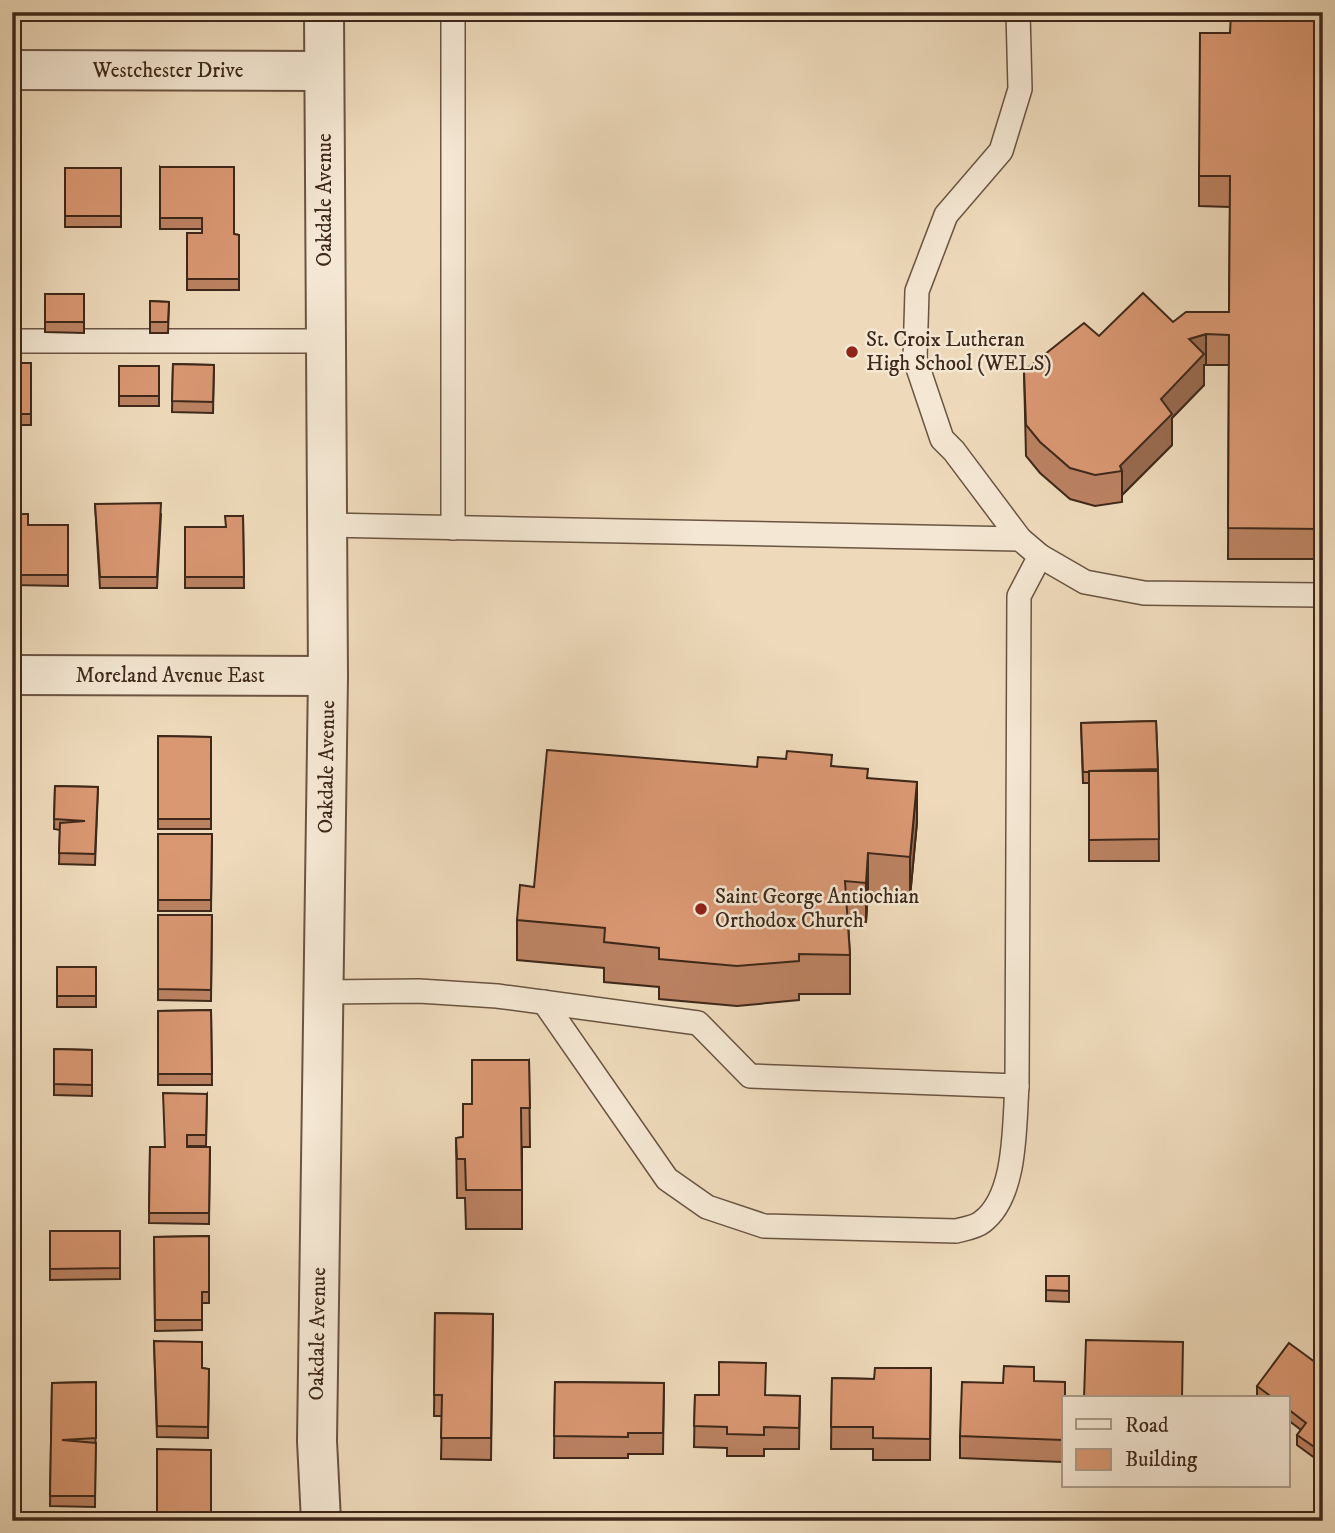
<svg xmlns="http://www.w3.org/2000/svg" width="1335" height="1533" viewBox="0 0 1335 1533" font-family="'IM FELL DW Pica',serif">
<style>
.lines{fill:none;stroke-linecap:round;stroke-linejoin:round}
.service-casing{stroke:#6a5442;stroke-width:26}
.minor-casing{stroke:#6a5442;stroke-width:42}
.tertiary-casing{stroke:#6a5442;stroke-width:42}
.service{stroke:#f4e7d3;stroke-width:23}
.minor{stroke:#f4e7d3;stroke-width:38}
.tertiary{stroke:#f4e7d3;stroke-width:38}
.wall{fill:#bb8262;stroke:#3e281a;stroke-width:2}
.shaded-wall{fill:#986a50;stroke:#3e281a;stroke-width:2}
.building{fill:#d99772;stroke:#3e281a;stroke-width:2}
.poi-dot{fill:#8f2418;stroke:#f4e7d3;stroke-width:2.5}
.labels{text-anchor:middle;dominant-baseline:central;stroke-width:5;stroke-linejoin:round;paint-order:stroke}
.street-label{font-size:21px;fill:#3e281a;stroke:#f4e7d3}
.poi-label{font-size:21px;fill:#3e281a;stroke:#f4e7d3;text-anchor:start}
</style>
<rect width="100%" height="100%" fill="#eedabb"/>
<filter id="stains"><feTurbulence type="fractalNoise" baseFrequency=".00286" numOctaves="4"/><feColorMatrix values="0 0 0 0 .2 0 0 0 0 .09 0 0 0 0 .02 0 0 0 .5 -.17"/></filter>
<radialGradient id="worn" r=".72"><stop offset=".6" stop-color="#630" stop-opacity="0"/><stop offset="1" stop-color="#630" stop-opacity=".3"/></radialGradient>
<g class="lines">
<!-- service casing -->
<g class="service-casing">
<g id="service">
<path d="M1018,12L1020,89L1001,151L946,215L917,291L915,359L942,439L954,451L1020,539L1040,556L1085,582L1144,593L1323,595"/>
<path d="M12,341H326"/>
<path d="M327,525L1020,539"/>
<path d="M453,528V12"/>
<path d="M323,992L419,991L497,996L698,1023L750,1076L1017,1086L1019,596L1040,556"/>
<path d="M544,1002L667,1179L707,1207L764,1226L956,1231C964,1229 976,1227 982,1222C1017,1196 1014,1126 1017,1086"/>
</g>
</g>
<!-- minor casing -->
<g class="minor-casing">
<g id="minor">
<path d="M12,70L324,71"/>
<path d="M12,675L328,676"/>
</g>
</g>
<!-- tertiary casing -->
<g class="tertiary-casing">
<path id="tertiary" d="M321,1521L317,1441L328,676L324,12"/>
</g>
<!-- service -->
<use href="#service" class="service"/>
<!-- minor -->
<use href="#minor" class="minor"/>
<!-- tertiary -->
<use href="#tertiary" class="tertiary"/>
</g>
<!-- wall -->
<g class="wall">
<path d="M1323,12V559H1228L1229,365H1204V385L1172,418V445L1122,495V502L1095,506L1070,499L1040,473L1026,456L1024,371L1099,336L1173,322L1229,312L1230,207L1199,206V176L1230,33Z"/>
<path d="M160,167L234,234L239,235V290H187V233H202V229H160Z"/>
<rect x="65" y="168" width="56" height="59"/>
<path d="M45,294H84V333L45,332Z"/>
<path d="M150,301L169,302L168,333H150Z"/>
<rect x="12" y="363" width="19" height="62"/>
<path d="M173,364L214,365L213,413L172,412Z"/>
<rect x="119" y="366" width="40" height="40"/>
<path d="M95,504L161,514L157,588H100Z"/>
<path d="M12,514L28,525H68V586L12,585Z"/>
<path d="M243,516L244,588H185V527H225Z"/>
<path d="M1156,721L1158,771L1159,861H1089V783H1083L1081,723Z"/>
<path d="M158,736L211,737V829H158Z"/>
<path d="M832,766L868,778L917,822L910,897L868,893L866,922L848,921L850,955V994H799V1000L737,1006L659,999V987L604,982V968L517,960V920L534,887L757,767Z"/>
<path d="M55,786L98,787L95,865L59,864L60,830L54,829Z"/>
<path d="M158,834H212L211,911H158Z"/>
<path d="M158,915H212L211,1001L158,1000Z"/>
<rect x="57" y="967" width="39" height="40"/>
<path d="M211,1010L212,1085H158V1011Z"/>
<path d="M54,1049L92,1050V1096L54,1095Z"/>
<path d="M529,1060L530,1147H522V1229H466L465,1198H457L456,1138L463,1137L472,1104Z"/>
<path d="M207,1094L206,1146H187V1147H210L209,1224L149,1223L150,1147H165Z"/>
<path d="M50,1231H120V1279L50,1280Z"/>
<path d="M209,1236V1303H202V1330L155,1331L154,1237Z"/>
<path d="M1046,1276H1069V1302L1046,1301Z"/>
<path d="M435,1313L493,1314L491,1460L441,1459L442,1416H434Z"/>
<path d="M154,1341L202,1368L209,1369L208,1438L157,1437Z"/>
<path d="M931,1368L930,1460H873V1449H831L832,1378L874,1379Z"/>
<path d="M1323,1368V1464L1297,1445V1435L1301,1430L1288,1420V1398H1259L1257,1397V1386Z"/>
<path d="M1034,1381L1065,1398H1064L1063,1462L960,1458V1436L1003,1383Z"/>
<path d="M96,1382L95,1507L50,1506L52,1383Z"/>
<path d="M555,1382L664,1383L663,1454H628V1458H554Z"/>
<path d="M695,1395L800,1396L799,1449H764V1456H727V1448L694,1447Z"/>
</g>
<!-- shaded-wall -->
<g class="shaded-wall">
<path d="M1206,334V365H1204V385L1172,418V445L1122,495V471L1120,466L1189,339Z"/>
<path d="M917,782V822L910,897V857Z"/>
<path d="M868,853V893L866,922V883Z"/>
</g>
<!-- building -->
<g class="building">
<path d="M1231,12H1323V529L1228,528L1229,335L1206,334L1189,339L1204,354L1161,399L1172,414L1120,466L1122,471L1095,475L1070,468L1040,442L1026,425L1024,371L1084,323L1099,336L1143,293L1173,322L1186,312H1229L1230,176H1199L1200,33H1230Z"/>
<path d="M160,167H234V234L239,235V279H187V233H202V218H160Z"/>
<rect x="65" y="168" width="56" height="48"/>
<rect x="45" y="294" width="39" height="28"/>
<path d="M150,301L169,302L168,322H150Z"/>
<rect x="12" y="363" width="19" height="51"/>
<path d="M173,364L214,365L213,402L172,401Z"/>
<rect x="119" y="366" width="40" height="30"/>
<path d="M161,503L157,577H100L95,504Z"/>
<path d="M12,514H28V525H68V575H12Z"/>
<path d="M225,516H243L244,577H185V527H226Z"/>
<path d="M1156,721L1158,769L1089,771V772H1083L1081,723Z"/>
<path d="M158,736L211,737V819H158Z"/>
<path d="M547,750L757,767L758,757L786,759L787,751L832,755L831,766L868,769L867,778L917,782L910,857L868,853L866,883L845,881L850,955L799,954V961L737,966L659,959V948L604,942L605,928L517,920L520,885L534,887Z"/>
<path d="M1089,771H1158L1159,839L1089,840Z"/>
<path d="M55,786L98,787L95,854L59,853L60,823L85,821L54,819Z"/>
<path d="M158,834H212L211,900H158Z"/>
<path d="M158,915H212L211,990L158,989Z"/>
<rect x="57" y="967" width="39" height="29"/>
<path d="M211,1010L212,1074H158V1011Z"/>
<path d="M54,1049L92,1050V1085L54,1084Z"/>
<path d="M472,1060H529L530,1108H521L522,1190H466L465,1159H457L456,1138L463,1137V1104H472Z"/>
<path d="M163,1093L207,1094L206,1135H187V1147H210L209,1213H149L150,1147H165Z"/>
<path d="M50,1231H120V1268L50,1269Z"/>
<path d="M209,1236V1292H202V1320H155L154,1237Z"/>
<path d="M1046,1276H1069V1291L1046,1290Z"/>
<path d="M435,1313L493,1314L491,1438H441L442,1395H434Z"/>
<path d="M1086,1340L1183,1342L1182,1398H1084Z"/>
<path d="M154,1341L202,1342V1368L209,1369L208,1427L157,1426Z"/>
<path d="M1289,1343L1323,1368V1453L1297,1435L1306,1423L1288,1409V1398H1273L1257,1386Z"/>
<path d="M719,1362L766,1363L765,1395L800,1396L799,1428L764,1427V1435L727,1434V1427L694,1426L695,1395H719Z"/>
<path d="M1004,1366L1034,1367V1381L1065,1382V1398H1064L1063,1440L960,1436L962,1382L1003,1383Z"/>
<path d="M875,1368H931L930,1439L873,1438V1427H831L832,1378L874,1379Z"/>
<path d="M96,1382V1438L62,1440L96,1443L95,1496H50L52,1383Z"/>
<path d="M555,1382L664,1383L663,1433H628V1437L554,1436Z"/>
<path d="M157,1449L211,1450V1521H157Z"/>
</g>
<!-- markers -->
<g class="poi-dot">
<circle cx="852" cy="352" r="7"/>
<circle cx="701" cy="909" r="7"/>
</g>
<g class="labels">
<!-- street labels -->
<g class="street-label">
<text x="168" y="71">Westchester Drive</text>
<text transform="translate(325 200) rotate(-90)">Oakdale Avenue</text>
<text x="170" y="676">Moreland Avenue East</text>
<text transform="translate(327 767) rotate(-89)">Oakdale Avenue</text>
<text transform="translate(318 1334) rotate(-89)">Oakdale Avenue</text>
</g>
<!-- poi labels -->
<g class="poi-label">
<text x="866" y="340">St. Croix Lutheran<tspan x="866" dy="24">High School (WELS)</tspan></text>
<text x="715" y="897">Saint George Antiochian<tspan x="715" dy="24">Orthodox Church</tspan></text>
</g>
</g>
<!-- margin -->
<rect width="1335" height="1533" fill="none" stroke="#eedabb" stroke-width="42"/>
<rect x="14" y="14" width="1307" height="1505" fill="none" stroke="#3e281a" stroke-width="3.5"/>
<rect x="21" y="21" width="1293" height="1491" fill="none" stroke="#3e281a" stroke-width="2"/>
<!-- legend -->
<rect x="1062" y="1396" width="228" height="91" fill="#f4e7d3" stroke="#ab9b89" stroke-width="2"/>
<rect x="1076" y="1419" width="35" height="10" fill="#f4e7d3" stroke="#ab9b89" stroke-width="2"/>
<text x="1125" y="1432" font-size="21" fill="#3e281a">Road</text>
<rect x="1076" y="1449" width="35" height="21" fill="#d99772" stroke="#ab9b89" stroke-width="2"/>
<text x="1125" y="1466" font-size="21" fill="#3e281a">Building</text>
<rect width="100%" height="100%" filter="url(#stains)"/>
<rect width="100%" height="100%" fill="url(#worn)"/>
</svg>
